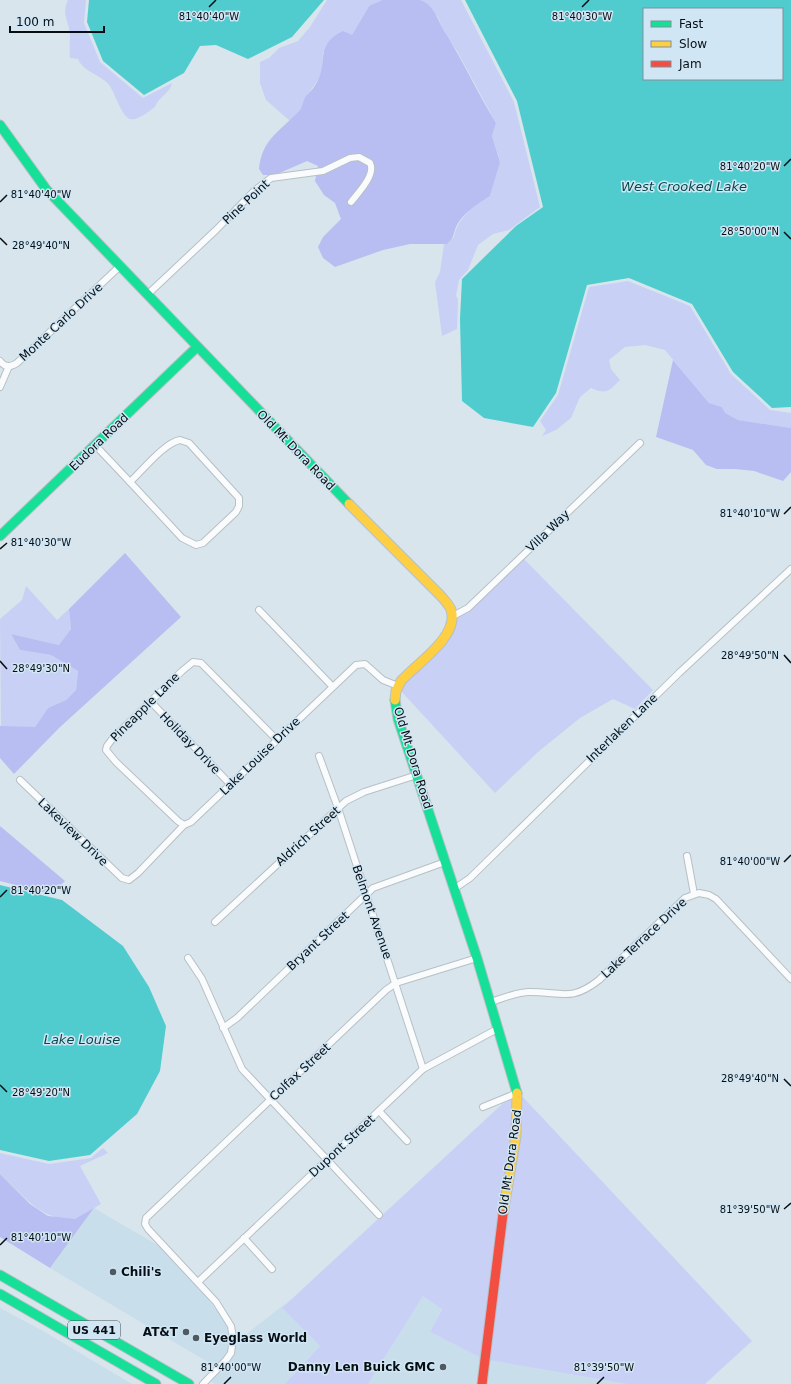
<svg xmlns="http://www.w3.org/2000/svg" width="791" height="1384" viewBox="0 0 791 1384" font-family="'DejaVu Sans',sans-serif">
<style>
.built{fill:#c9deeb}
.green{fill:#c8d0f5}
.forest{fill:#b8bef1}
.water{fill:#50cccf;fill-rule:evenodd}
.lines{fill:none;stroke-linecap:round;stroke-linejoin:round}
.street-casing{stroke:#b7c0c5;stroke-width:8}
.fast-casing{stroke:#b7c0c5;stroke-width:11}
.slow-casing{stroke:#b7c0c5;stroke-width:11}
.jam-casing{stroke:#b7c0c5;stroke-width:11}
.street{stroke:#f9fbfc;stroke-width:6}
.fast{stroke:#16e098;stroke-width:9}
.slow{stroke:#ffcf43;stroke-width:9}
.jam{stroke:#f24e42;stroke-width:9}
.ticks{fill:none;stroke:#070e13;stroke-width:1.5}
.poi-dot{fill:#50595f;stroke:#d1e6f4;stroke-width:1.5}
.labels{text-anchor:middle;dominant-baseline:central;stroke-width:3;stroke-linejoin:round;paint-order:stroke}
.shield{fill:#d1e6f4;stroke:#444f56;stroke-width:1}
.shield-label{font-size:11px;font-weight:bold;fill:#070e13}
.street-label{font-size:12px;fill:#070e13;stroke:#d1e6f4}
.poi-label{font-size:12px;font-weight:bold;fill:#070e13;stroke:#d1e6f4;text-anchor:start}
.water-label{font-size:13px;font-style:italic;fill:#03494a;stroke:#d1e6f4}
.ticks-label{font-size:10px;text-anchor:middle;fill:#070e13;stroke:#d1e6f4;stroke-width:3;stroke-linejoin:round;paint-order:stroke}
</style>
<rect width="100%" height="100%" fill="#d9e5ec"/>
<!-- built -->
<g class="built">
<path d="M94,1208L166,1250L230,1326L231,1346L290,1300L282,1308L320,1346L285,1384H215L207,1379L216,1367L50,1268Z"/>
<path d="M423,1296L442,1308L430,1332L481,1358L478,1384H368Z"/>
<path d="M0,1308L43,1331L132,1384H0Z"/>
<path d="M488,1360L627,1384H485Z"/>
</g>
<!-- green -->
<g class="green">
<path d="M68,0H86L84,23L100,62L143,98L172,83C171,92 158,97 155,107C149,111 138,121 130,119C122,117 115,94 110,86C101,74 84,73 78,59L70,58C69,50 70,43 70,35C69,20 61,15 68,0Z"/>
<path d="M327,0H382L369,6L352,35L323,52L322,74L306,97L302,108L290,121L266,100L260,83V62L269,58L279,48L298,41L310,27Z"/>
<path d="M420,0H461L514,102L540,207L509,230L493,234L478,245L468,270L459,280L456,296L458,299L457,329L442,336L435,282L440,272L444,244L454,237C458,217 474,206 490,196L500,161L492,136L496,123L457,51L444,32L438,17Z"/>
<path d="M628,281L690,306L731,374L770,410L791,413V428L738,420L724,413L722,407L709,403L665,350L645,345L625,347L609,360L611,369L620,380C609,391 607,395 591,388L580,397L571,418L556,430L542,436L546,430L540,421L558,395L589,287Z"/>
<path d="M519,554L653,690L635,709L613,699L580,718L538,752L495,793L400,690L403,684L456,617Z"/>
<path d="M26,586L57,620L69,609L71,629L59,645L11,634L20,650L51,655L78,671L76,690L66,700L48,708L35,727H1L0,619L22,600Z"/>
<path d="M514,1093V1107L506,1172L481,1358L430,1332L442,1309L423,1296L368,1384H285L320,1346L282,1308Z"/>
<path d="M521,1095L752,1341L705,1384H627L488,1360Z"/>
<path d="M103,1148L108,1153L80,1166L101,1204C93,1208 82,1218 74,1219C41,1222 22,1193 0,1174V1153L49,1164L91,1158Z"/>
</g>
<!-- forest -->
<g class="forest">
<path d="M382,0H420C435,5 438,22 446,34C464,63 478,94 496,123L492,136L500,162L490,196C478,204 464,212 457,225C452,235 456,235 447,244H410L383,250L335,267L323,258L318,247L323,237L341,219L335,203L324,195L315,181L318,166L307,161L275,175H263L259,169C262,138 281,131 300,110C303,106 303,100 306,96C309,93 312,90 314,87C331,64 312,46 343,31L352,35L369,6Z"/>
<path d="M673,360L709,403L722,407L725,413L738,420L791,428V472L783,481L754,471L735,469H717L706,465L693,450L656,437Z"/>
<path d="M125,553L181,617L59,728L14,774L0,758V726L35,727L48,708L66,700L76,690L78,671L51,655L20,650L11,634L59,645L71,629L69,609Z"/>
<path d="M0,826L65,881L51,894L0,881Z"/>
<path d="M0,1174L30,1204L48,1216L75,1219L94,1208L50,1268L0,1237Z"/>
</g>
<!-- water -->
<g class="water">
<path d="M89,0H324L292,37L248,59L216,45L200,46L184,73L144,95L103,61L87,22Z"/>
<path d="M465,0H791V407L772,408L733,372L692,304L629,278L587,285L556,393L533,427L484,418L462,401L460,319L462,279L516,226L543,207L517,101ZM644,9H782V79H644Z"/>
<path d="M0,885L62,900L123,946L149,987L166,1026L160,1071L137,1114L90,1155L49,1161L0,1150Z"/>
</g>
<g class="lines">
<!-- street casing -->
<g class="street-casing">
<g id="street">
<path d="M147,295L216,230L254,191L271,178L323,171L350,158L359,157L370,163C376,175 358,193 351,202"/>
<path d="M0,361C5,368 11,367 17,363L119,267"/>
<path d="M0,387L9,366"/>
<path d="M180,440L189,443L239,498V506L236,512L203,543L196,545L182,538L130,482C143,470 164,443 180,440Z"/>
<path d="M95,445L130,482"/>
<path d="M259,610L332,686"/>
<path d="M453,616L468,608L640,443"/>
<path d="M151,702L230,784"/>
<path d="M319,756L338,808L423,1069"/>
<path d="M20,780L122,878L129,880L138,873L184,825L191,822L356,665L365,664L383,680L398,686"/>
<path d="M184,825L178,821L116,762L106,750L107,746L113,738L182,671L193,662L201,663L277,740"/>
<path d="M687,856L694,894"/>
<path d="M454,889L470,878L679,673L791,569"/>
<path d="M215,922L346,801L364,792L417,775"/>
<path d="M188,958L202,979L242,1069L379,1215"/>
<path d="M491,1002C503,998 517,992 530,992C562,992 571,1002 599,980L685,898L699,893L709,895L716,899L791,979"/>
<path d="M223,1028L237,1018L373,888L445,862"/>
<path d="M483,1107L517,1093"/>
<path d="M379,1111L407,1141"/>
<path d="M244,1238L272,1269"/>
<path d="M198,1282L423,1069L499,1028"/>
<path d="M203,1384L226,1360L231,1353L233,1338L231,1326L216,1302L148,1229L145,1224L146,1218L386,990L396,983L477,958"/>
</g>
</g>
<!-- fast casing -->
<g class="fast-casing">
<g id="fast">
<path d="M0,125L46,189L349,504"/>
<path d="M0,536L197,347"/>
<path d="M395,700L398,719L477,958L517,1093"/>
<path d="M0,1275L189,1384"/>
<path d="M0,1294L156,1384"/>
</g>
</g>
<!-- slow casing -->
<g class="slow-casing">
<g id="slow">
<path d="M349,504L440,595C444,600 449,604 451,610C460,636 416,664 401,681L396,691L395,700"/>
<path d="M503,1214L516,1136L517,1093"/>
</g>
</g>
<!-- jam casing -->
<g class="jam-casing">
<path id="jam" d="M482,1384L503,1214"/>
</g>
<!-- street -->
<use href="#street" class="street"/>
<!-- fast -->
<use href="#fast" class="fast"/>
<!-- slow -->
<use href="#slow" class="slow"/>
<!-- jam -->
<use href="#jam" class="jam"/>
</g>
<!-- ticks -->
<path class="ticks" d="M209,7L216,0M582,7L589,0M784,166L791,159M0,202L7,195M784,232L791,239M0,238L7,245M784,514L791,507M0,549L7,543M784,655L791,663M0,661L7,669M784,862L791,855M0,897L7,890M784,1079L791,1086M0,1085L7,1092M784,1209L791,1203M0,1245L7,1238M224,1384L231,1377M597,1384L604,1377"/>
<!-- markers -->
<g class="poi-dot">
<circle cx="113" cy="1272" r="4"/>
<circle cx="186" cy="1332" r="4"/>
<circle cx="196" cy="1338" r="4"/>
<circle cx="443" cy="1367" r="4"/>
</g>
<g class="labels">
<!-- shield labels -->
<rect class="shield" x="68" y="1321" width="52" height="18" rx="3"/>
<g class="shield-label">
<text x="94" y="1330">US 441</text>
</g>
<!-- street labels -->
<g class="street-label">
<text transform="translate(246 202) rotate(-43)">Pine Point</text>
<text transform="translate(61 322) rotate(-43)">Monte Carlo Drive</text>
<text transform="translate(99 442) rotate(-44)">Eudora Road</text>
<text transform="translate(296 450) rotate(46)">Old Mt Dora Road</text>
<text transform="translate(548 531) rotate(-44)">Villa Way</text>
<text transform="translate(145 707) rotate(-45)">Pineapple Lane</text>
<text transform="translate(622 728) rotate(-44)">Interlaken Lane</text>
<text transform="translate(190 743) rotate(46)">Holiday Drive</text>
<text transform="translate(260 756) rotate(-44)">Lake Louise Drive</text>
<text transform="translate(413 758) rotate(73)">Old Mt Dora Road</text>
<text transform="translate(73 832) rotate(44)">Lakeview Drive</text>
<text transform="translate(308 836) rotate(-42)">Aldrich Street</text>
<text transform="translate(372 912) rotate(71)">Belmont Avenue</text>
<text transform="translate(644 938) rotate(-43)">Lake Terrace Drive</text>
<text transform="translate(318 941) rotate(-43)">Bryant Street</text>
<text transform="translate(300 1072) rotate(-43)">Colfax Street</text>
<text transform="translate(342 1146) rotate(-43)">Dupont Street</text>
<text transform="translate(510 1162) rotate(-82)">Old Mt Dora Road</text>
</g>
<!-- poi labels -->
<g class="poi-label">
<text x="121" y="1272">Chili's</text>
<text x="178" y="1332" text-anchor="end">AT&amp;T</text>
<text x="204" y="1338">Eyeglass World</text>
<text x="435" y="1367" text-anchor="end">Danny Len Buick GMC</text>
</g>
<!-- water labels -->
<g class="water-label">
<text x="684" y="186">West Crooked Lake</text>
<text x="82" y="1039">Lake Louise</text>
</g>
</g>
<g class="ticks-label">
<text x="209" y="20">81°40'40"W</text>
<text x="582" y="20">81°40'30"W</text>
<text x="750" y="170">81°40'20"W</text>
<text x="41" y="198">81°40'40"W</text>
<text x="750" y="235">28°50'00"N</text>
<text x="41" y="249">28°49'40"N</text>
<text x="750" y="517">81°40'10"W</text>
<text x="41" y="546">81°40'30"W</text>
<text x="750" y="659">28°49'50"N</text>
<text x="41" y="672">28°49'30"N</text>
<text x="750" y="865">81°40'00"W</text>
<text x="41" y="894">81°40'20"W</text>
<text x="750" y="1082">28°49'40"N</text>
<text x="41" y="1096">28°49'20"N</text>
<text x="750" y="1213">81°39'50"W</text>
<text x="41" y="1241">81°40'10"W</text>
<text x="231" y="1371">81°40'00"W</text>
<text x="604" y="1371">81°39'50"W</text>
</g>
<!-- legend -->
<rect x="643" y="8" width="140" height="72" fill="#d1e6f4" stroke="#80909a"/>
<rect x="651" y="21" width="20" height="6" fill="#16e098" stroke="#80909a"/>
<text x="679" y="28" font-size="12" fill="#070e13">Fast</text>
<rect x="651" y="41" width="20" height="6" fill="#ffcf43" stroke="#80909a"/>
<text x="679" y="48" font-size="12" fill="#070e13">Slow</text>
<rect x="651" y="61" width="20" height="6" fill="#f24e42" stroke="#80909a"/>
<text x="679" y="68" font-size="12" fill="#070e13">Jam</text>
<!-- scale -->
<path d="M10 26v6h94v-6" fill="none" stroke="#070e13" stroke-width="2"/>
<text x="16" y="26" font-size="12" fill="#070e13" stroke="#d1e6f4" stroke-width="3" paint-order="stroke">100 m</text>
</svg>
